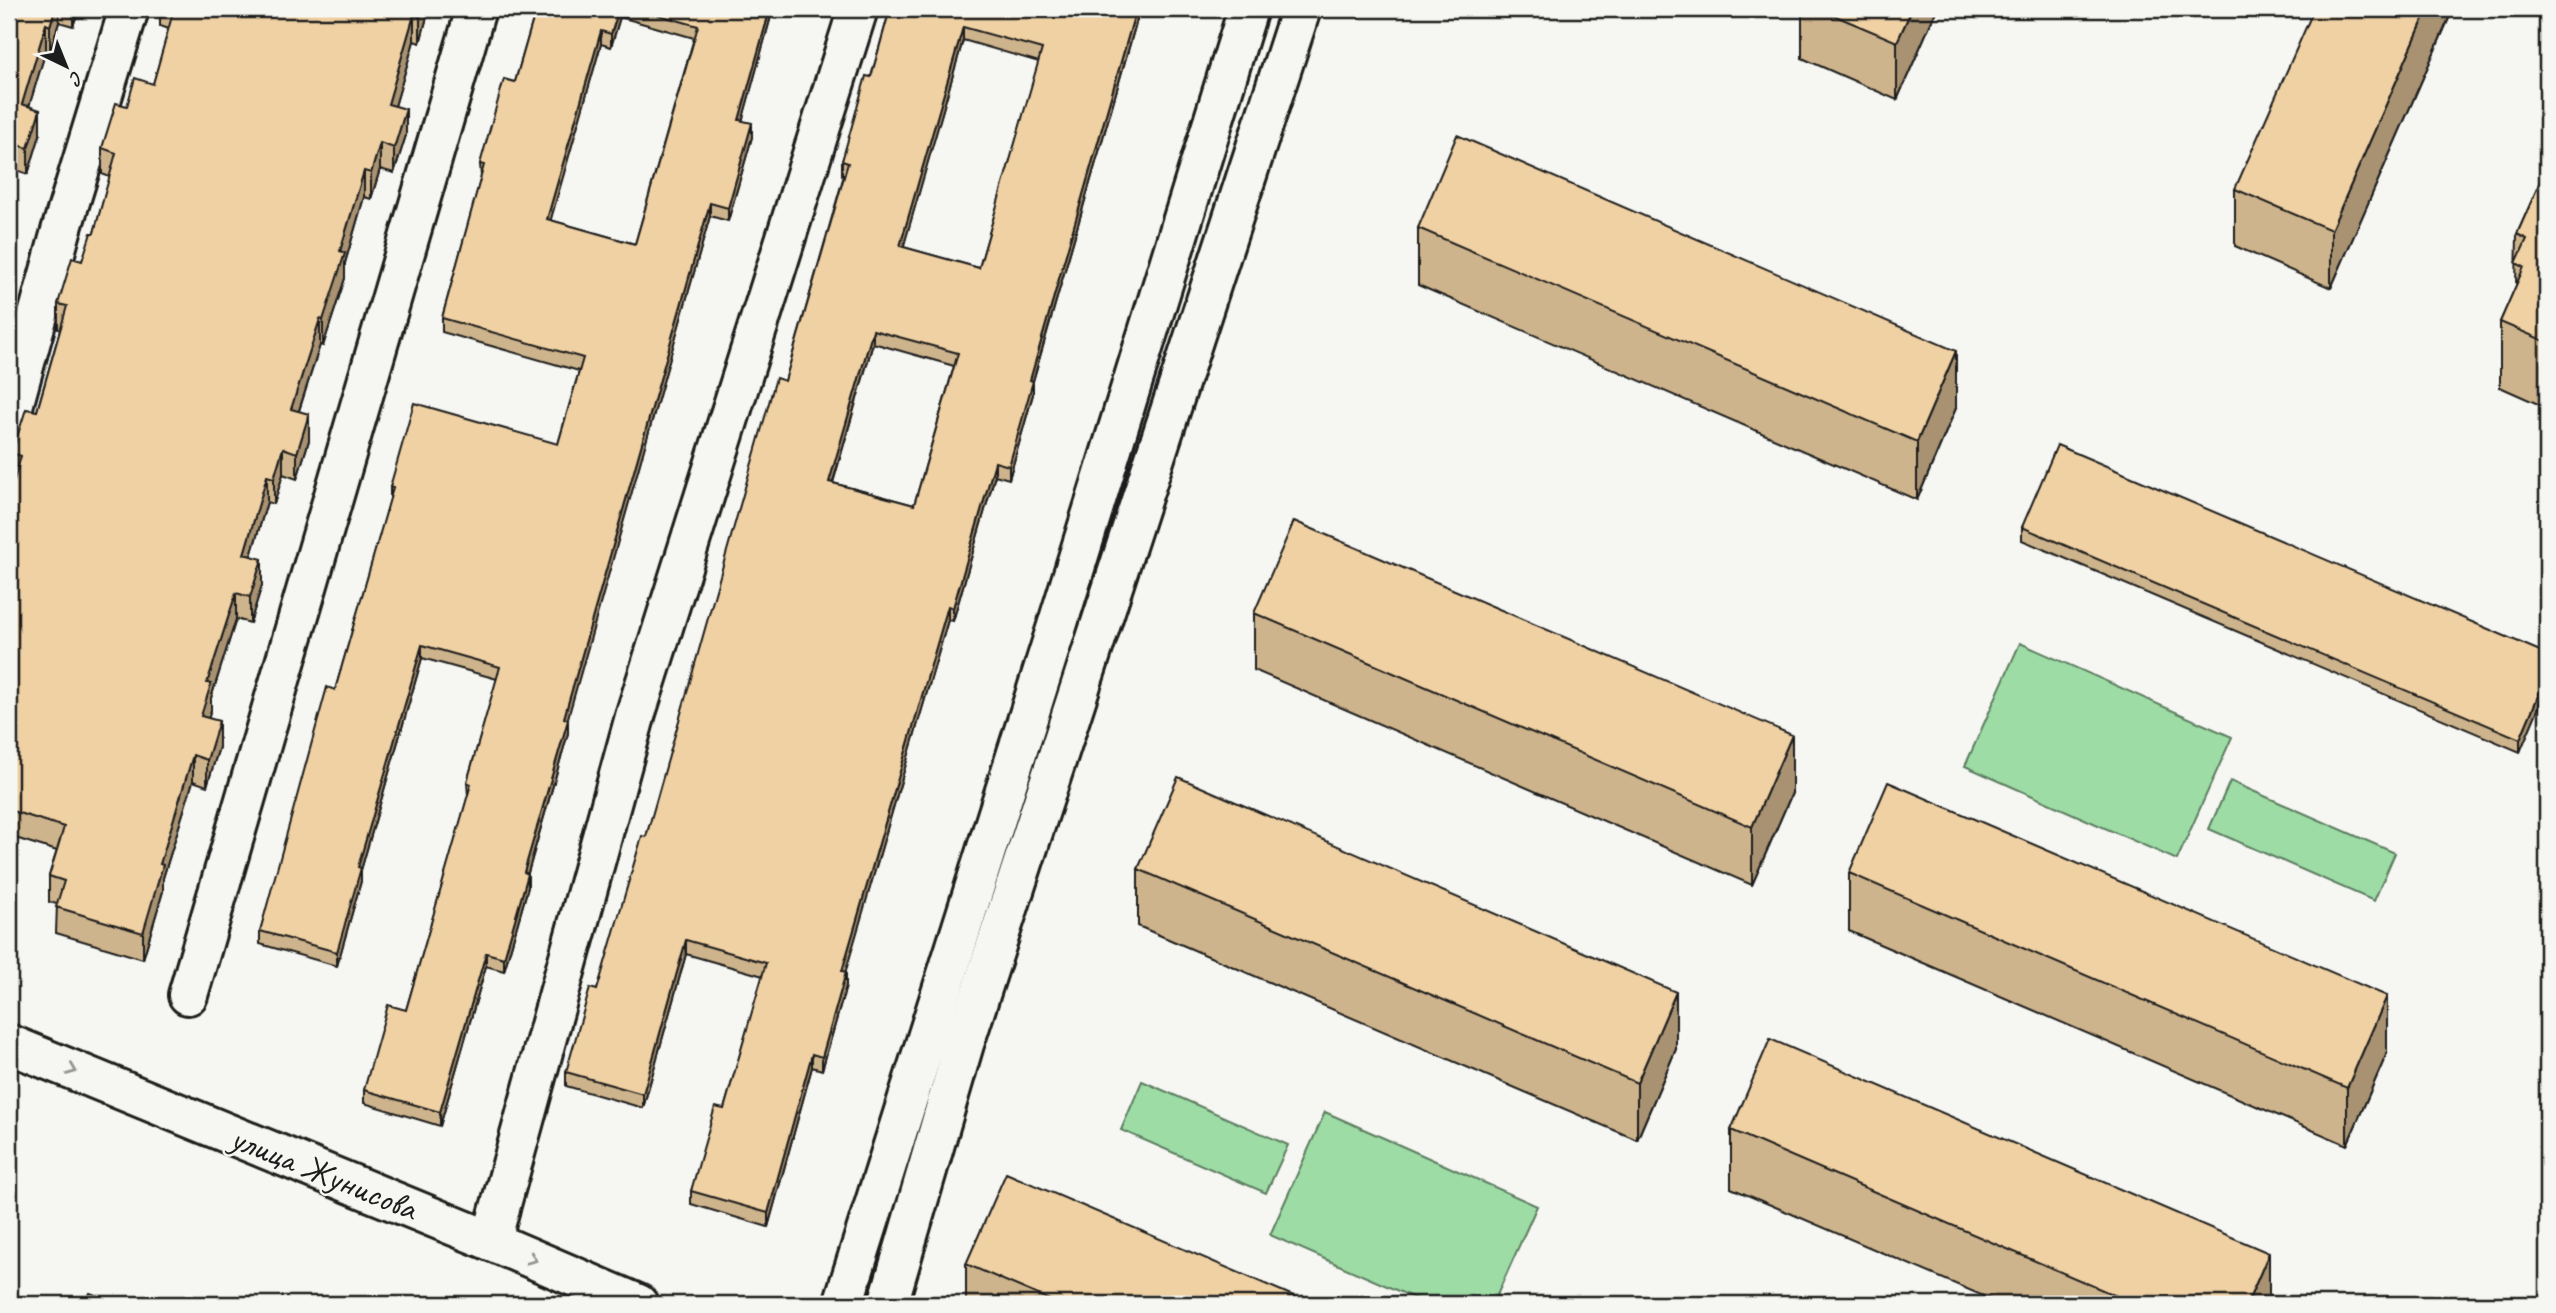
<svg xmlns="http://www.w3.org/2000/svg" width="2556" height="1313" viewBox="0 0 2556 1313" font-family="Caveat,sans-serif">
<style>
.green{fill:#9ddca5;stroke:#5c7c60;stroke-width:2}
.lines{fill:none;stroke-linecap:round;stroke-linejoin:round}
.street-casing{stroke:#1c1c1c;stroke-width:44}
.street{stroke:#f6f6f2;stroke-width:38}
.wall{fill:#ceb48c;stroke:#1c1c1c;stroke-width:2;fill-rule:evenodd}
.shaded-wall{fill:#a89272;stroke:#1c1c1c;stroke-width:2}
.building{fill:#f0d1a3;stroke:#1c1c1c;stroke-width:2;fill-rule:evenodd}
.oneway{stroke:#949492}
.labels{text-anchor:middle;dominant-baseline:central;stroke-width:5;stroke-linejoin:round;paint-order:stroke}
.street-label{font-size:35px;fill:#1c1c1c;stroke:#f6f6f2}
</style>
<rect width="100%" height="100%" fill="#f6f6f2"/>
<filter id="ink" filterUnits="userSpaceOnUse"><feTurbulence type="fractalNoise" baseFrequency=".0143" numOctaves="2"/><feDisplacementMap in="SourceGraphic" scale="14" xChannelSelector="R" yChannelSelector="G"/><feConvolveMatrix kernelMatrix="1 2 1 2 8 2 1 2 1" color-interpolation-filters="sRGB"/></filter>
<g filter="url(#ink)">
<!-- green -->
<g class="green">
<path d="M2020,643L2232,737L2177,860L1965,766Z"/>
<path d="M2230,781L2395,853L2374,901L2209,829Z"/>
<path d="M1142,1081L1288,1145L1266,1193L1121,1130Z"/>
<path d="M1325,1112L1537,1206L1493,1304H1428L1270,1235Z"/>
</g>
<g class="lines">
<!-- street casing -->
<g class="street-casing">
<g id="street">
<path d="M9,421L61,231L129,9"/>
<path d="M188,995L476,9"/>
<path d="M9,1044L491,1241L638,1304"/>
<path d="M491,1241L636,713L858,9"/>
<path d="M843,1304L1057,626L1248,9"/>
<path d="M888,1304L964,1044L1301,9"/>
</g>
</g>
<!-- street -->
<use href="#street" class="street"/>
</g>
<!-- wall -->
<g class="wall">
<path d="M9,9H79L73,26L59,22L50,52L46,50L29,106L40,135L28,174L14,169L9,185Z"/>
<path d="M160,9H446L443,17L428,13L420,43L414,41L395,106L406,135L394,173L380,169L371,199L364,197L345,263V278L323,346L320,345L299,411L309,440L297,479L283,474L274,504L267,502L251,556L262,585L250,623L236,619L211,698V710L208,718L219,747L207,786L193,781L163,878V891L143,959L56,933L57,904L49,902V876L57,851L9,836V498L14,480L12,479V453L37,411L60,330L58,329V304L82,261L94,233L110,177L102,174V148L127,106L153,84L169,29L160,26Z"/>
<path d="M536,9H773L742,121L752,137L728,221L710,216L567,719L568,733L528,873V887L504,971L486,966L440,1126L364,1103V1090L406,1010L468,796L467,782L497,679L422,658L361,870V881L337,966L260,944V931L335,690L390,500V487L558,444L579,371L442,332V318L481,177L480,164L515,82ZM620,17L694,38L635,244L550,220L601,44L611,47Z"/>
<path d="M890,9H1140L1033,381V394L1009,479L995,475L953,621L948,620L845,972L846,986L822,1070L812,1067L768,1227L691,1204V1191L724,1109L763,976L686,954L643,1108L566,1086V1072L597,990L646,837L785,381L844,175H842V161L871,77ZM963,40L1039,62L979,268L903,247ZM873,343L954,366L914,505L833,483Z"/>
<path d="M1802,9H1937L1897,100L1802,58Z"/>
<path d="M2453,9L2331,288L2235,246V189Z"/>
<path d="M2547,166V408L2500,387V322L2516,286L2517,234Z"/>
<path d="M1418,228L1956,408L1917,500L1418,285Z"/>
<path d="M2022,527L2547,654L2520,752L2022,540Z"/>
<path d="M1254,613L1792,793L1752,885L1254,670Z"/>
<path d="M1138,869L1676,1049L1637,1140L1138,926Z"/>
<path d="M1849,873L2387,1053L2347,1145L1849,931Z"/>
<path d="M1731,1130L2269,1304H2002L1731,1188Z"/>
<path d="M966,1264L1312,1304H966Z"/>
</g>
<!-- shaded-wall -->
<g class="shaded-wall">
<path d="M55,9H59V22L50,52V26Z"/>
<path d="M73,9H79L73,26Z"/>
<path d="M422,9H428V13L420,43V17Z"/>
<path d="M619,9H620V17L611,47V34Z"/>
<path d="M770,9H773L739,133V120Z"/>
<path d="M1136,9H1140L1033,381V394L1009,479V466L1030,380Z"/>
<path d="M1912,9H1937L1897,100V42Z"/>
<path d="M2428,9H2453L2331,288V230Z"/>
<path d="M414,15V41L388,130V104Z"/>
<path d="M46,24V50L22,130V104Z"/>
<path d="M963,27V40L900,259V246Z"/>
<path d="M601,31V44L547,233V219Z"/>
<path d="M406,109V135L394,173V148Z"/>
<path d="M40,110V135L28,174V148Z"/>
<path d="M752,123V137L728,221V208Z"/>
<path d="M380,143V169L371,199V173Z"/>
<path d="M14,144V169L9,185V159Z"/>
<path d="M364,171V197L345,263V278L323,346V320L340,251Z"/>
<path d="M710,203V216L564,732V718Z"/>
<path d="M320,319V345L291,435V409Z"/>
<path d="M873,330V343L829,495V482Z"/>
<path d="M1956,351V408L1917,500V442Z"/>
<path d="M309,414V440L297,479V453Z"/>
<path d="M283,448V474L274,504V478Z"/>
<path d="M995,462V475L953,621V608Z"/>
<path d="M267,476V502L244,579V554Z"/>
<path d="M262,559V585L250,623V597Z"/>
<path d="M236,593V619L211,698V710L201,742V716L207,683Z"/>
<path d="M948,606V620L842,984V971Z"/>
<path d="M422,645V658L361,870V881L337,966V952L358,867Z"/>
<path d="M2547,675V688L2520,752V739Z"/>
<path d="M568,720V733L524,886V872Z"/>
<path d="M219,721V747L207,786V760Z"/>
<path d="M1792,735V793L1752,885V827Z"/>
<path d="M193,755V781L163,878V891L143,959V933L160,864Z"/>
<path d="M528,874V887L504,971V958Z"/>
<path d="M686,940V954L643,1108V1094Z"/>
<path d="M486,953V966L440,1126V1112Z"/>
<path d="M846,972V986L822,1070V1057Z"/>
<path d="M1676,992V1049L1637,1140V1083Z"/>
<path d="M2387,996V1053L2347,1145V1088Z"/>
<path d="M812,1054V1067L768,1227V1213Z"/>
<path d="M2269,1253V1304H2247Z"/>
</g>
<!-- building -->
<g class="building">
<path d="M9,9H55L50,26L46,24L22,104L40,110L28,148L14,144L9,159Z"/>
<path d="M174,9H422L420,17L414,15L388,104L406,109L394,148L380,143L371,173L364,171L340,251L345,253L323,320L320,319L291,409L309,414L297,453L283,448L274,478L267,476L244,554L262,559L250,597L236,593L207,683L211,684L201,716L219,721L207,760L193,755L160,864L163,865L143,933L56,907L64,881L49,876L64,827L9,810V498L21,456L12,453L26,409L37,411L67,306L58,304L72,258L82,261L91,233H94L116,153L102,148L116,103L127,106L135,78L153,84Z"/>
<path d="M536,9H619L611,34L601,31L547,219L635,244L698,26L637,9H770L739,120L752,123L728,208L710,203L564,718L568,720L524,872L528,874L504,958L486,953L440,1112L364,1090L388,1005L406,1010L471,784L467,782L500,667L422,645L358,867L361,868L337,952L260,931L327,687L335,690L393,488L390,487L414,403L558,444L583,358L442,318L484,165L480,164L504,79L515,82Z"/>
<path d="M890,9H1136L1030,380L1033,381L1009,466L995,462L953,608L948,606L842,971L846,972L822,1057L812,1054L768,1213L691,1191L715,1107L724,1109L766,963L686,940L643,1094L566,1072L590,988L597,990L642,836L646,837L776,378L785,381L848,163L842,161L866,76L871,77ZM963,27L1042,49L979,268L900,246ZM873,330L958,353L914,505L829,482Z"/>
<path d="M1819,9H1912L1897,42Z"/>
<path d="M2314,9H2428L2331,230L2235,189Z"/>
<path d="M1457,135L1956,351L1917,442L1418,228Z"/>
<path d="M2547,166V342L2500,322L2524,267L2516,263L2527,239L2517,234Z"/>
<path d="M2057,445L2547,654V675L2520,739L2022,527Z"/>
<path d="M1294,521L1792,735L1752,827L1254,613Z"/>
<path d="M1178,777L1676,992L1637,1083L1138,869Z"/>
<path d="M1888,782L2387,996L2347,1088L1849,873Z"/>
<path d="M1770,1039L2269,1253L2247,1304H2135L1731,1130Z"/>
<path d="M1006,1173L1312,1304H1059L966,1264Z"/>
<path d="M90,1293L120,1304H85Z"/>
</g>
<!-- one-way arrows -->
<defs><path id="oneway-chevron" d="M-2-3.5L2.5 0L-2 3.5" fill="none" stroke-width="1.6" stroke-linecap="round" stroke-linejoin="round" transform="scale(1.75)"/></defs>
<g class="oneway">
<use href="#oneway-chevron" transform="translate(72 1070) rotate(22)"/>
<use href="#oneway-chevron" transform="translate(532 1259) rotate(23)"/>
</g>
</g>
<g class="labels">
<!-- street labels -->
<g class="street-label">
<text transform="translate(324 1173) rotate(22)">улица Жунисова</text>
</g>
</g>
<!-- margin -->
<rect width="2556" height="1313" fill="none" stroke="#f6f6f2" stroke-width="35"/>
<rect x="18" y="18" width="2521" height="1278" fill="none" stroke="#1c1c1c" stroke-width="2.5" filter="url(#ink)"/>
<!-- north arrow -->
<g transform="translate(66 66) rotate(137)" stroke="#f6f6f2" stroke-width="5" paint-order="stroke">
<path d="M0-5L12 26L0 18L-12 26Z" fill="#1c1c1c"/>
<text y="-10" font-size="19" font-weight="bold" text-anchor="middle" fill="#1c1c1c">С</text>
</g>
</svg>
